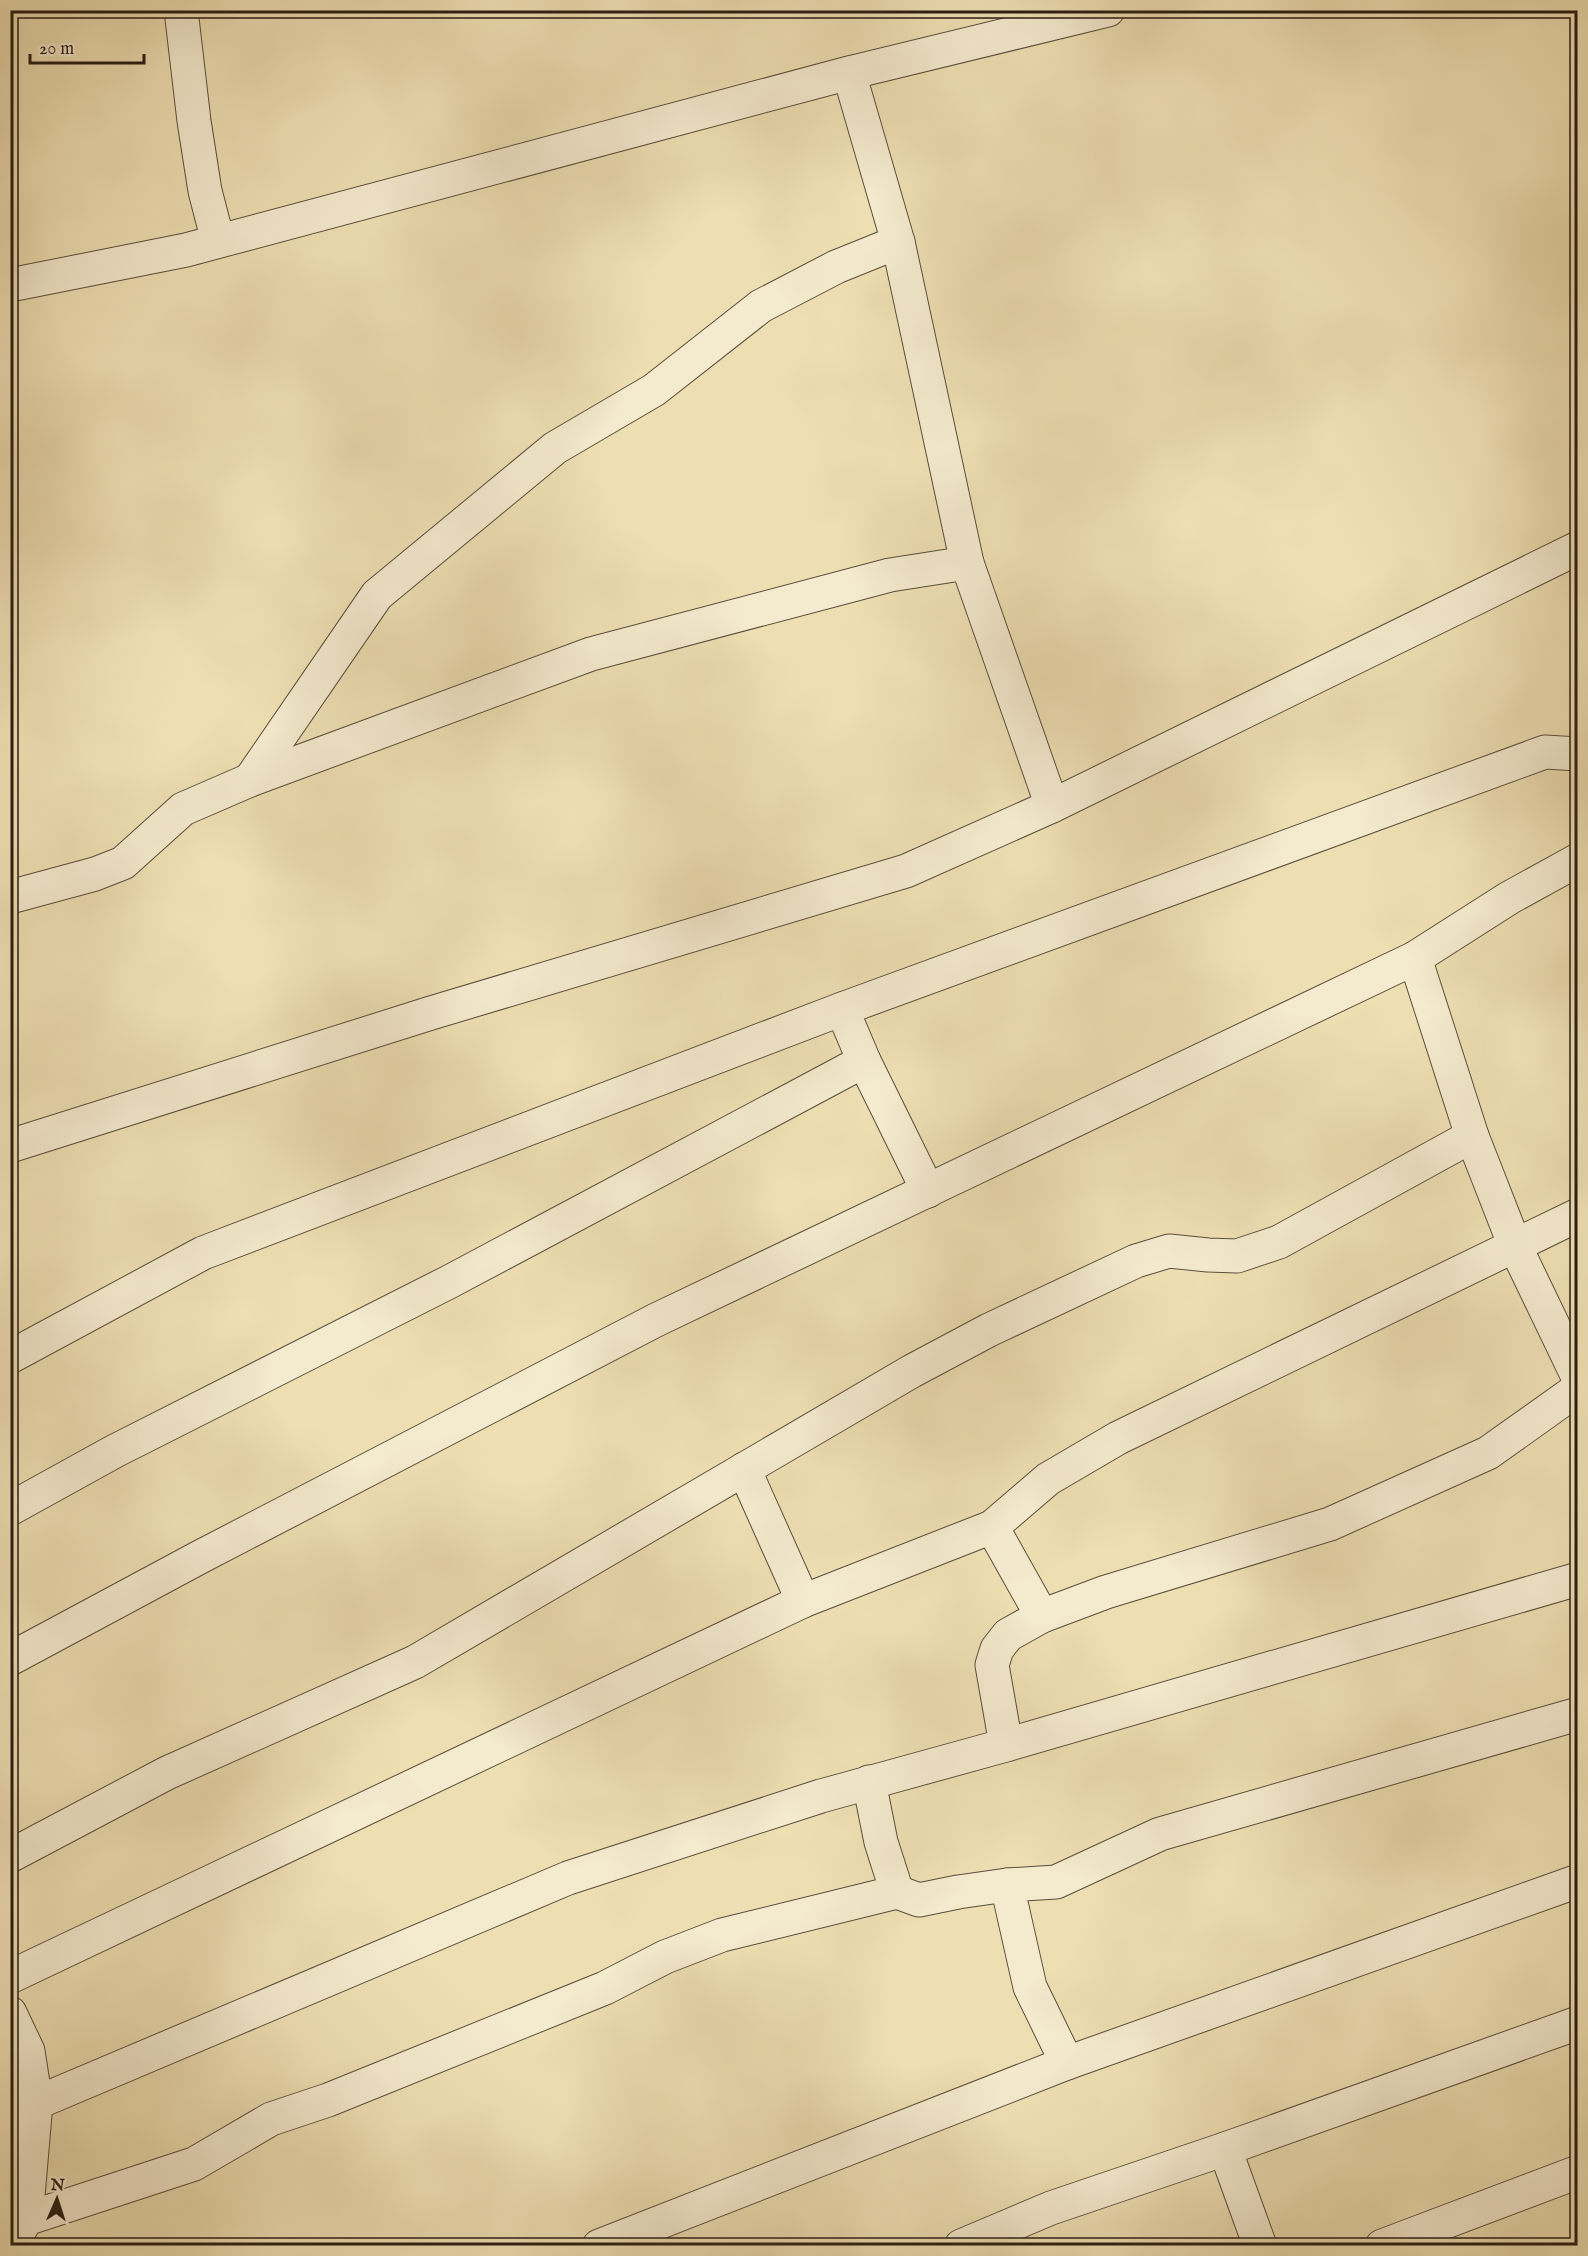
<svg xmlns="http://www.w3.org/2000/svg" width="1588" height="2256" viewBox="0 0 1588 2256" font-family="'IM FELL English',serif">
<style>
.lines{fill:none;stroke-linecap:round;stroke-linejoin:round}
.minor-casing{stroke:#5a4e3b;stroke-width:35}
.minor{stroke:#f4eace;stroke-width:33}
</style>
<rect width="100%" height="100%" fill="#eedfb3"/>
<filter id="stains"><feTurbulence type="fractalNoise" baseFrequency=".00333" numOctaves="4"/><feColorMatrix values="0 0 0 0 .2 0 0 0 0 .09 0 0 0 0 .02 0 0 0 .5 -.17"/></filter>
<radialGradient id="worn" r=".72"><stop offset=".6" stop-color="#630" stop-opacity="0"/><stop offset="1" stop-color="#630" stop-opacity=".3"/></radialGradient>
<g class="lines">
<!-- minor casing -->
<g class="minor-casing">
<g id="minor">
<path d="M181,10L194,121L205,191L218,241"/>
<path d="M849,73L898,242L967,563"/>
<path d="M10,285L186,250L849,73L1108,10"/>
<path d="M250,780L377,595L555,448L654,390L761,306L836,267L898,242"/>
<path d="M10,897L95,874L123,863L183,809L250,780L591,654L890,575L967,563L1052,806"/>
<path d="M1415,958L1472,1136L1515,1246L1578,1377"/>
<path d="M842,1009L864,1061L928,1191"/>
<path d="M10,1146L431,1013L906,871L1052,806L1578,548"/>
<path d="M10,1357L203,1253L842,1009L1545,752L1578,754"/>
<path d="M744,1469L803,1601"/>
<path d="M10,1509L115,1451L449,1282L864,1061"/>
<path d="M1042,1616L992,1527L1048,1479L1118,1438L1578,1215"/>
<path d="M10,1659L200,1557L656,1320L1415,958L1509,898L1578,860"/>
<path d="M1006,1745L1578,1579"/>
<path d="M869,1782L881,1842L897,1892"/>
<path d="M10,1856L167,1773L415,1662L912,1371L989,1330L1136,1261L1169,1251L1208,1255L1237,1256L1279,1242L1472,1136"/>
<path d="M10,1977L803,1601L992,1527"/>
<path d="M10,2013L28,2051L36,2103L26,2219"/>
<path d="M1067,2063L1578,1881"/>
<path d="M10,2114L568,1878L821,1796L1006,1745L992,1665L997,1649L1008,1635L1042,1616L1106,1592L1330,1524L1488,1453L1578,1389"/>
<path d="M1225,2149L1260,2246"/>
<path d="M11,2246L26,2219L194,2164L271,2119L328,2100L605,1988L665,1957L722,1935L897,1892L919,1900L958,1892L1007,1885"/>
<path d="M599,2246L1067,2063L1030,1987L1007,1885L1056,1882L1160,1834L1578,1714"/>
<path d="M961,2246L1051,2208L1225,2149L1578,2023"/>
<path d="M1382,2246L1578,2172"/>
</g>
</g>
<!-- minor -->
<use href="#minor" class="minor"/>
</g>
<!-- margin -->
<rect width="1588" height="2256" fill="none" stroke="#eedfb3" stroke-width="36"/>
<rect x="12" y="12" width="1564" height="2232" fill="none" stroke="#281d13" stroke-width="3"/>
<rect x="18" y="18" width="1552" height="2220" fill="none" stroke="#281d13" stroke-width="1.5"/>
<!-- north arrow -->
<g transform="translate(57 2199) rotate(3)" stroke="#f4eace" stroke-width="4.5" paint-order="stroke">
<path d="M0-4.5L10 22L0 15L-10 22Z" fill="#281d13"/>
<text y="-9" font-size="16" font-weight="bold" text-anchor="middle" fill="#281d13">N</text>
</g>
<!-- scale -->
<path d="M30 54v9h114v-9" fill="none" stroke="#281d13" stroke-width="3"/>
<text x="39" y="54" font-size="18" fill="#281d13" stroke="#f4eace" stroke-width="4.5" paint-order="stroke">20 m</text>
<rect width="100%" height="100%" filter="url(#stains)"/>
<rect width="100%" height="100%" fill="url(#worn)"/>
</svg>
